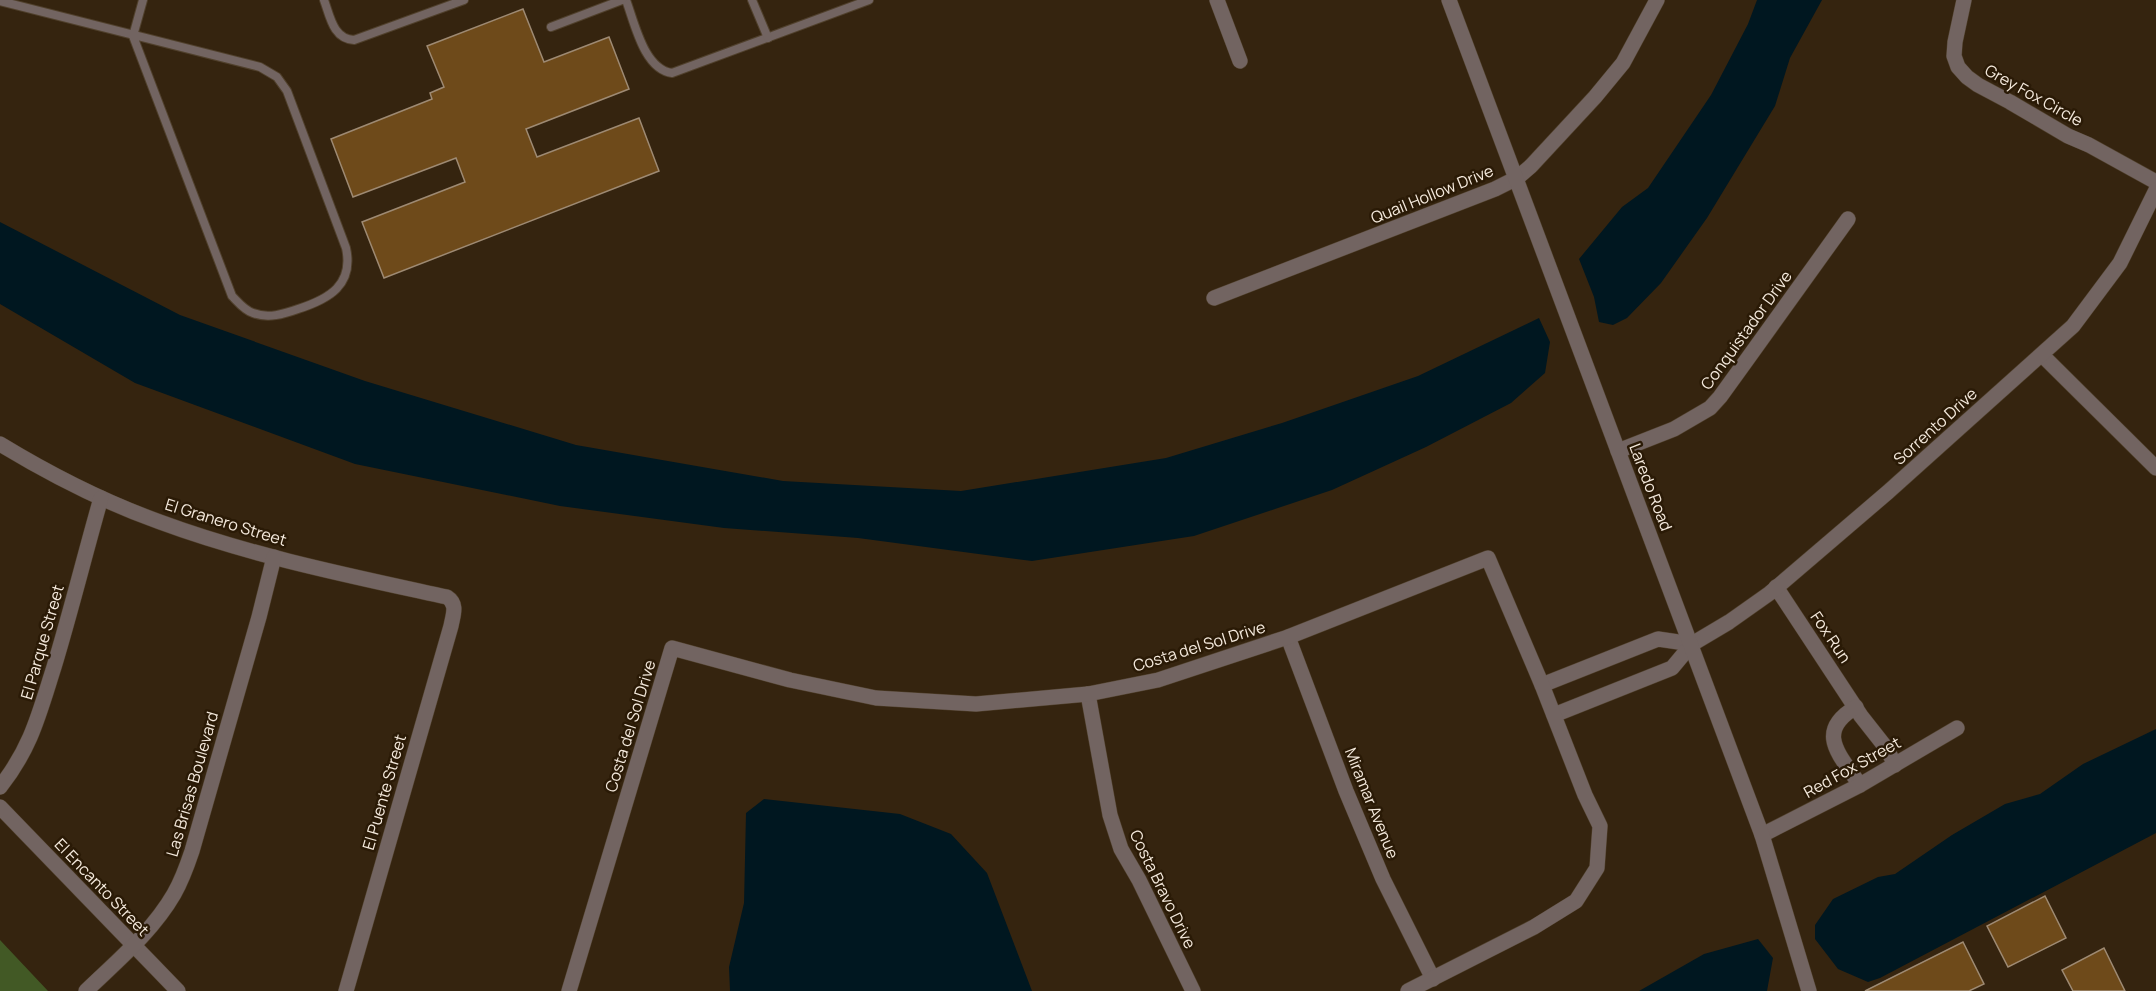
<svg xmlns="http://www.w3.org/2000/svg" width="2156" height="991" viewBox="0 0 2156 991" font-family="Manrope,sans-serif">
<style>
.green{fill:#425925}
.water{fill:#001720}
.building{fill:#6e4a1a;stroke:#9e8a73;stroke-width:1.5}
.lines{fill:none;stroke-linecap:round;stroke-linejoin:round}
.service-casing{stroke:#50402c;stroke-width:10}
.minor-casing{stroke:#50402c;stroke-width:16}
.tertiary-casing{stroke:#50402c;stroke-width:16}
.service{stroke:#726461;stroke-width:8}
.minor{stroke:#726461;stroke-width:15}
.tertiary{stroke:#726461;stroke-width:15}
.labels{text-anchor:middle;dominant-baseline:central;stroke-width:5;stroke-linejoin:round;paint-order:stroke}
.street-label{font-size:16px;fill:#f5eadd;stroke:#2a1a06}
</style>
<rect width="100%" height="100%" fill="#35240f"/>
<!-- green -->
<path class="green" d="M0,940L48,991H0Z"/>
<!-- water -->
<g class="water">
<path d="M1757,0H1822L1790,58L1775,106L1707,218L1661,283L1627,318L1613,325L1599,322L1594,297L1579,259L1622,207L1648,188L1711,95L1748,24Z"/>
<path d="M0,222L180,315L365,381L576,445L783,481L961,491L1166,458L1282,423L1418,376L1539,318L1550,342L1545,373L1511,403L1426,447L1332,490L1194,536L1032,561L858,538L724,528L560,506L355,464L135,383L0,304Z"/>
<path d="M2156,729V833L1880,978L1868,982L1838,969L1815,939V925L1833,899L1878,877L1895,874L1952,835L2005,804L2040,794L2083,764Z"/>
<path d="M764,799L900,814L951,834L987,873L1032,991H730L729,967L744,903L746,813Z"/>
<path d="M1758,939L1773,958L1767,991H1639L1704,954Z"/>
</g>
<!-- building -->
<g class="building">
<path d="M523,9L544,62L609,37L629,89L526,129L537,157L639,118L659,171L384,278L362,222L465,182L456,158L353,197L331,139L432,99L430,93L444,87L427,46Z"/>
<path d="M2045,896L2066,938L2008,967L1987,926Z"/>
<path d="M1963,942L1984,984L1969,991H1865Z"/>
<path d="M2104,948L2125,991H2073L2062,970Z"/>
</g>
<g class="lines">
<!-- service casing -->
<g class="service-casing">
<g id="service">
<path d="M324,0C330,16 333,39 354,40L464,0"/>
<path d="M626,0C635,24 644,69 672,73L869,0"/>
<path d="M752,0L768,38"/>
<path d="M0,1L260,67L277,77L287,91L346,248C354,285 329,299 298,309C284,314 268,319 253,313C244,310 238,302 232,296L133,36L143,0"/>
<path d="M551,27L622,0"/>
</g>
</g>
<!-- minor casing -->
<g class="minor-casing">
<g id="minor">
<path d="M1217,0L1240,61"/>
<path d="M1964,0L1955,42L1954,56L1958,67L1967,77L1978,85L2010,102L2068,136L2089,145L2156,182"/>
<path d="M1214,298L1495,189L1517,178L1531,166L1595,97L1623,63L1657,0"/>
<path d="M2042,355L2156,468"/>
<path d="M0,444C51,475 104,502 160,522C252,556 351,576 447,597C458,604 453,615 451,626L346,991"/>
<path d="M1618,451L1674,429L1710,408L1720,397L1746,361L1848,219"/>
<path d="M1776,587L1861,716L1887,749L1895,765"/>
<path d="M1288,637L1346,791L1383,879L1433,979"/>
<path d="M1542,685L1658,639L1692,644"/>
<path d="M1088,694L1110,815L1121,849L1139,880L1193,991"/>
<path d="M1856,707C1814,732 1840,755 1860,785"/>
<path d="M1554,715L1672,668L1692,644L1729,622L1770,593L1888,492L2073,326L2120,263L2156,190"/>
<path d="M0,787C31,748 39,714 54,667C71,611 85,554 101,498"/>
<path d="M0,807L178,991"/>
<path d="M1762,835L1860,785L1957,728"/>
<path d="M86,991C117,961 152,932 174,894C182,880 187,866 192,851L259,617L274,557"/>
<path d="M569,991L672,648L790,680L876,698L976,704L1088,694L1158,680L1288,637L1488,558L1542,685L1585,795L1600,826L1597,868L1576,901L1534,927L1408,991"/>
</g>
</g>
<!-- tertiary casing -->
<g class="tertiary-casing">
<path id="tertiary" d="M1449,0L1762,835L1809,991"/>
</g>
<!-- service -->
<use href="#service" class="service"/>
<!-- minor -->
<use href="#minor" class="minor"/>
<!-- tertiary -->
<use href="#tertiary" class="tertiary"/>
</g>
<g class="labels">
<!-- street labels -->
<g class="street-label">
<text transform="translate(2034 95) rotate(29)">Grey Fox Circle</text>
<text transform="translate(1432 194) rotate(-22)">Quail Hollow Drive</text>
<text transform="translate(1746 330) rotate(-54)">Conquistador Drive</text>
<text transform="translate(1935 426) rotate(-42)">Sorrento Drive</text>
<text transform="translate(1651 487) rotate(69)">Laredo Road</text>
<text transform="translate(226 522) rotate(17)">El Granero Street</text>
<text transform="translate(1831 637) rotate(56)">Fox Run</text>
<text transform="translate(42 642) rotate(-74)">El Parque Street</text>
<text transform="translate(1199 646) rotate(-17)">Costa del Sol Drive</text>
<text transform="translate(630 726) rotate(-73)">Costa del Sol Drive</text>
<text transform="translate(1852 767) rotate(-29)">Red Fox Street</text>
<text transform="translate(192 784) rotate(-74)">Las Brisas Boulevard</text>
<text transform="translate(384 792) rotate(-74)">El Puente Street</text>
<text transform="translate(1372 803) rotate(68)">Miramar Avenue</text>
<text transform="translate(102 887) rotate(46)">El Encanto Street</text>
<text transform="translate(1163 889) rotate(64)">Costa Bravo Drive</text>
</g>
</g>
</svg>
